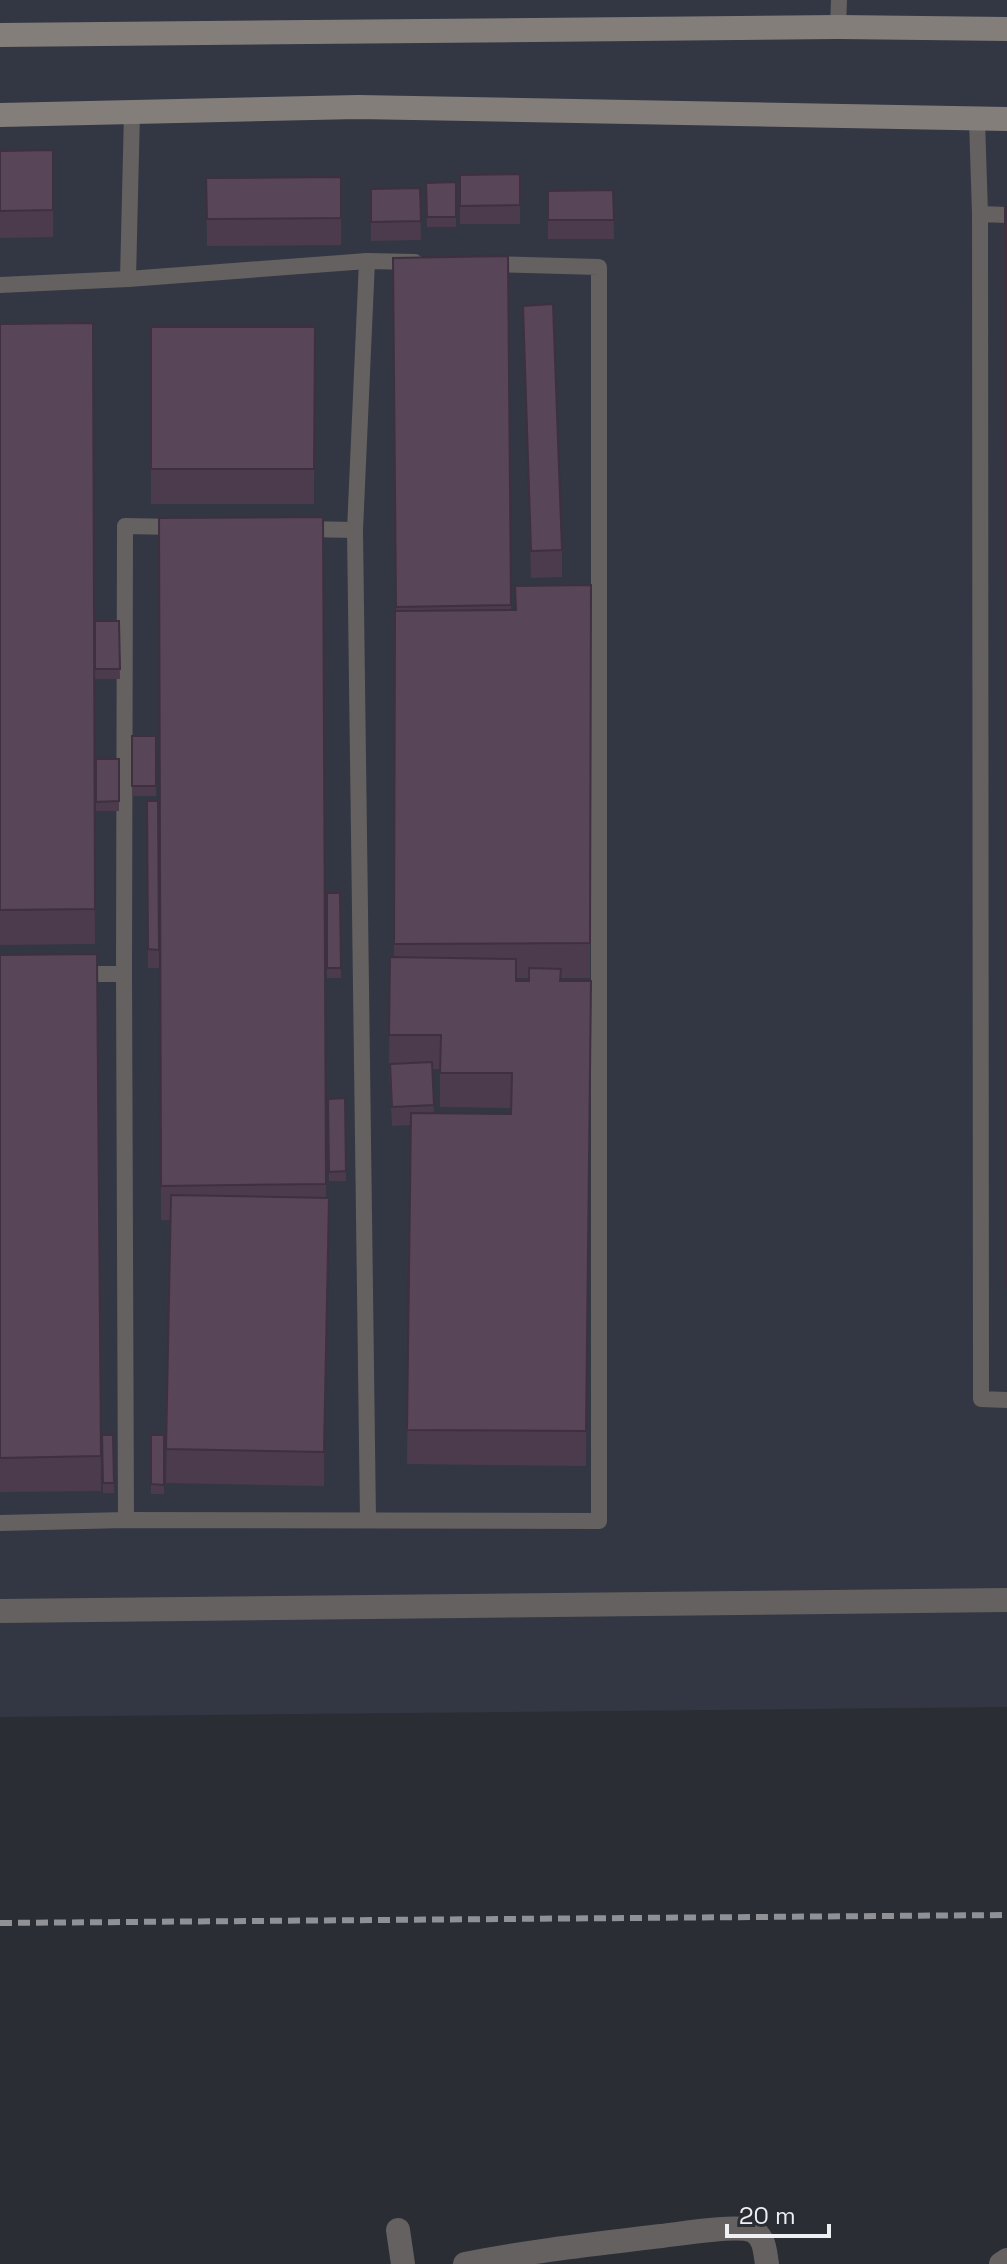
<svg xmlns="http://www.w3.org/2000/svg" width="1007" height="2264" viewBox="0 0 1007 2264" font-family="'Space Grotesk',sans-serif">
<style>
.built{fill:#323743}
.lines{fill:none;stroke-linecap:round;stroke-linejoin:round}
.lane{stroke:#656160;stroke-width:16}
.street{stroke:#656160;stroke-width:24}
.secondary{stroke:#847e7b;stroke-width:24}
.rail{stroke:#8f9197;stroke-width:6;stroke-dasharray:12 6;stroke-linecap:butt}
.wall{fill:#4c3b4c;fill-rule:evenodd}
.shaded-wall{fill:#3e303e}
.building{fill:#584558;stroke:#3e303e;stroke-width:2}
</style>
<rect width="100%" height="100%" fill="#2a2d34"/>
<!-- built -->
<path class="built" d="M0,0H1007V1707L0,1717Z"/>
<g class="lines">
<!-- lane -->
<g class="lane">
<path d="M838,27L839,0"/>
<path d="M977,120L980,214"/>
<path d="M1007,215L980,214L981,1399L1007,1400"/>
<path d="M367,261L355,530L368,1520"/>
<path d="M128,279L132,112"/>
<path d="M0,285L128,279L367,261L415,262"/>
<path d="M304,529L355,530"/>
<path d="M75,974H124L126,1520"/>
<path d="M124,974L125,526L177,527"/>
<path d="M0,1523L126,1520L599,1521V267L486,264"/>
</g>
<!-- street -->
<g class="street">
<path d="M0,1611L1007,1600"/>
<path d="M398,2230L403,2264"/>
<path d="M465,2264C530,2251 595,2244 661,2236C679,2234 739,2224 753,2231C765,2237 765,2253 767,2264"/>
<path d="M1001,2264L1007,2260"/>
</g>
<!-- secondary -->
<g class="secondary">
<path d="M0,35L838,27L1007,29"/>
<path d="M0,115L358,107L1007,119"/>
</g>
<!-- rail -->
<path class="rail" d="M0,1923L1007,1915"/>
</g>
<!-- wall -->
<g class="wall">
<path d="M53,150V237L0,238V151Z"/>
<path d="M520,174V224H460V175Z"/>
<path d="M341,177V245L207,246L206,178Z"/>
<path d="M456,182V227H427L426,183Z"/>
<path d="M420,188L421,240L371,241V189Z"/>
<path d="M613,190L614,239H548V191Z"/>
<path d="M508,256L511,610H515L591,585L590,978H561V981L591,1016L586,1466L407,1464L411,1125L392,1126L389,1069L390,957L394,958L396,611L393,258ZM516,978H529V981H516ZM432,1069H440V1107L511,1108V1114L434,1113Z"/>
<path d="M523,306L562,550V577L531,578Z"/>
<path d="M93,323L95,944L0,945V324Z"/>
<path d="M151,327H315L314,504H151Z"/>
<path d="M323,517L326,1198L329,1232L324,1486L166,1483L171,1220H161L159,518Z"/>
<path d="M95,621H119L120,679H95Z"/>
<rect x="132" y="736" width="24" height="60"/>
<rect x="96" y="759" width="23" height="52"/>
<path d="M147,801H158L159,968H148Z"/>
<path d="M327,893H340L341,978H327Z"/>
<path d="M97,954L101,1491L0,1492V955Z"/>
<path d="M345,1098L346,1181H329L328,1099Z"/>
<path d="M102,1435H113L114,1493H103Z"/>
<rect x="151" y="1435" width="13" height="59"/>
</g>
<!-- shaded-wall -->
<path class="shaded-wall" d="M329,1198V1232L324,1486V1452Z"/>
<!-- building -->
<g class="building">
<path d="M53,150V210L0,211V151Z"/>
<path d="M520,174V205L460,206V175Z"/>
<path d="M341,177V218L207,219L206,178Z"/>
<path d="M456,182V217H427L426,183Z"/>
<path d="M420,188L421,221L371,222V189Z"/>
<path d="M613,190L614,220H548V191Z"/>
<path d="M1005,207H1007V1286Z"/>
<path d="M508,256L511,605L396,607L393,258Z"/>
<path d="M553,304L562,550L531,551L523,306Z"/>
<path d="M93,323L95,909L0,910V324Z"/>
<path d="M151,327H315L314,469H151Z"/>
<path d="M323,517L326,1184L161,1186L159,518Z"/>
<path d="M591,585L590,943L394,944L395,611L516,610L515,586Z"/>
<path d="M95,621H119L120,669H95Z"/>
<rect x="132" y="736" width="24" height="50"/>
<path d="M96,759H119V801L96,802Z"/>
<path d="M147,801H158L159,950L148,949Z"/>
<path d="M327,893H340L341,968H327Z"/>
<path d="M97,954L101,1456L0,1458V955Z"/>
<path d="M390,957L516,959V981H529V968L561,969L560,981H591L586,1431L407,1430L411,1113L511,1114L512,1073H440L441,1035H389Z"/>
<path d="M432,1062L434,1105L392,1107L390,1064Z"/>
<path d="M345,1098L346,1171L329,1172L328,1099Z"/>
<path d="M171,1195L329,1198L324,1452L166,1449Z"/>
<path d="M102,1435H113L114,1483H103Z"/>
<path d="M151,1435H164V1485L151,1484Z"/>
</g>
<!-- scale -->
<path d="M727 2224v12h102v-12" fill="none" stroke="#eef0f4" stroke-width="4"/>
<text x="739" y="2224" font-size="24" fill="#eef0f4" stroke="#2a2d34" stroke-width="6" paint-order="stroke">20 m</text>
</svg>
